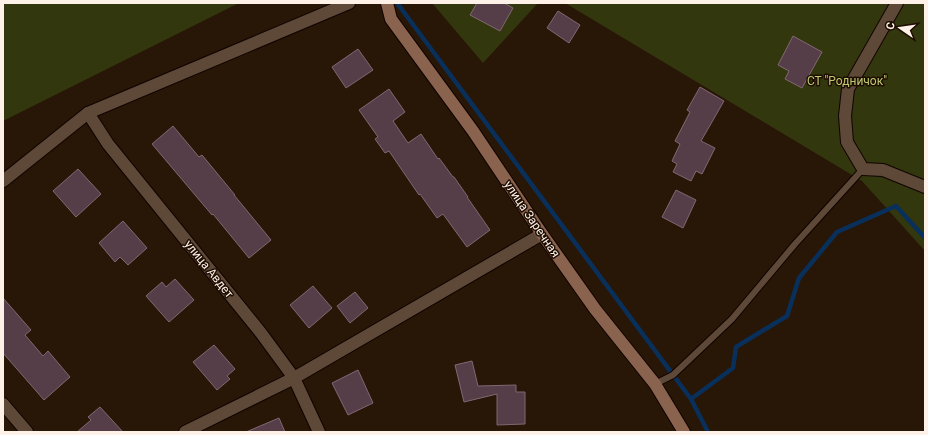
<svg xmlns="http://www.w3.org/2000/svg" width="928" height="435" viewBox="0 0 928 435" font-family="Roboto,sans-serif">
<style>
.green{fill:#33370e}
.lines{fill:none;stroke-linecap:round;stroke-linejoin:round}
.stream{stroke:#09305b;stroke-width:4.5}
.building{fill:#563e49;stroke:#816773}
.lane-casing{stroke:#100300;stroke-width:8}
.street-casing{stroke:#100300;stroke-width:14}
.secondary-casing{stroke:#100300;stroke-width:14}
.lane{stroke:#5e4938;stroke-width:6}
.street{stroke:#5e4938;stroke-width:12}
.secondary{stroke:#8a634f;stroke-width:12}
.labels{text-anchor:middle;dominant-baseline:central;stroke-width:3;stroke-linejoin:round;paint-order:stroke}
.park-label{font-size:12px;fill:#bfca6f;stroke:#1e0d01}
.street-label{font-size:12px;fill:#fef1e8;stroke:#1e0d01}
</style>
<rect width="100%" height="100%" fill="#281607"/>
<!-- green -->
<g class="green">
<path d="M3,3H239L3,121Z"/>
<path d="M432,3H538L483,63Z"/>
<path d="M565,3H925V251L862,181Z"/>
</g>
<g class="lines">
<!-- stream -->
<g class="stream">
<path d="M397,3L691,399L708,432"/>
<path d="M691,399L733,368L736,347L787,316L799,278L837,232L896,206L925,238"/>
</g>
</g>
<!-- building -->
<g class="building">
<path d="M477,3H504L513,8L500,31L470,15Z"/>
<path d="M558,11L580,25L569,43L547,28Z"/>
<path d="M793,36L822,52L802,88L785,79L789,71L778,65Z"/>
<path d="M358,49L373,70L346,88L332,67Z"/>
<path d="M700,87L724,101L701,141L715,148L702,174L696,171L691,181L673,172L677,164L672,161L680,144L675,141L690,112L687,110Z"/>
<path d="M389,89L405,112L393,121L408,143L421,134L438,159L439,158L453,177H454L468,197H467L490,230L467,247L443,214L437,218L420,194L419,195L389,151L385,153L375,139L378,137L359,110Z"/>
<path d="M173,126L199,157L202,155L235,195H234L271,240L249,258L213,214L212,215L152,144Z"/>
<path d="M78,169L101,194L76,217L53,191Z"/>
<path d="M676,190L696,200L683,228L662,217Z"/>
<path d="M123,221L147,248L128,265L120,257L115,262L99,243Z"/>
<path d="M175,279L194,300L169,322L146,296L162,282L166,287Z"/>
<path d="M313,286L332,308L309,328L290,305Z"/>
<path d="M355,292L368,308L350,323L337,306Z"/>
<path d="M3,298L31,330L25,335L43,356L48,351L70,377L44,400L3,353Z"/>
<path d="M214,345L235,369L227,376L230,379L217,390L193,362Z"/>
<path d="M472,361L478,386L516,385V392H525V424L497,425V394L464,402L455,365Z"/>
<path d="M358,370L373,403L348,415L332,383Z"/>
<path d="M100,407L123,432H77L91,420L88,417Z"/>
<path d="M279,418L285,432H246Z"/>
</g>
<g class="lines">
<!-- lane casing -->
<g class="lane-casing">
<path id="lane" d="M655,384L673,375L732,319L795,244L863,169"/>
</g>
<!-- street casing -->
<g class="street-casing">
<g id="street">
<path d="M897,3L848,89L845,116L847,142L863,169L883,170L925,187"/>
<path d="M88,113L108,144L261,333L294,378L319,432"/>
<path d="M3,181L88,113L349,3"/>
<path d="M3,404L27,432"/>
<path d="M185,432L294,378L542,234"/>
</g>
</g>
<!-- secondary casing -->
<g class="secondary-casing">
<path id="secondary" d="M387,3L391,19L473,131L542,234L595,309L655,384L684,432"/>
</g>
<!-- lane -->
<use href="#lane" class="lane"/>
<!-- street -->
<use href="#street" class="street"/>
<!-- secondary -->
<use href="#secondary" class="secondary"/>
</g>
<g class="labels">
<!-- park labels -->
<g class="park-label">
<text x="847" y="81">СТ "Родничок"</text>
</g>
<!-- street labels -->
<g class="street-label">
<text transform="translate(532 219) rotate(56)">улица Заречная</text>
<text transform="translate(209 269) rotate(51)">улица Авдет</text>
</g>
</g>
<!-- border -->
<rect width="928" height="435" fill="none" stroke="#fef1e8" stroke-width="8"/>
<!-- north arrow -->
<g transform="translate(900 28) rotate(283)" stroke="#1e0d01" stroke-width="3" paint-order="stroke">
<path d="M0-3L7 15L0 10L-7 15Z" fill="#fef1e8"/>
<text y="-6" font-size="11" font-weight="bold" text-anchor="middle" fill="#fef1e8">С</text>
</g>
</svg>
